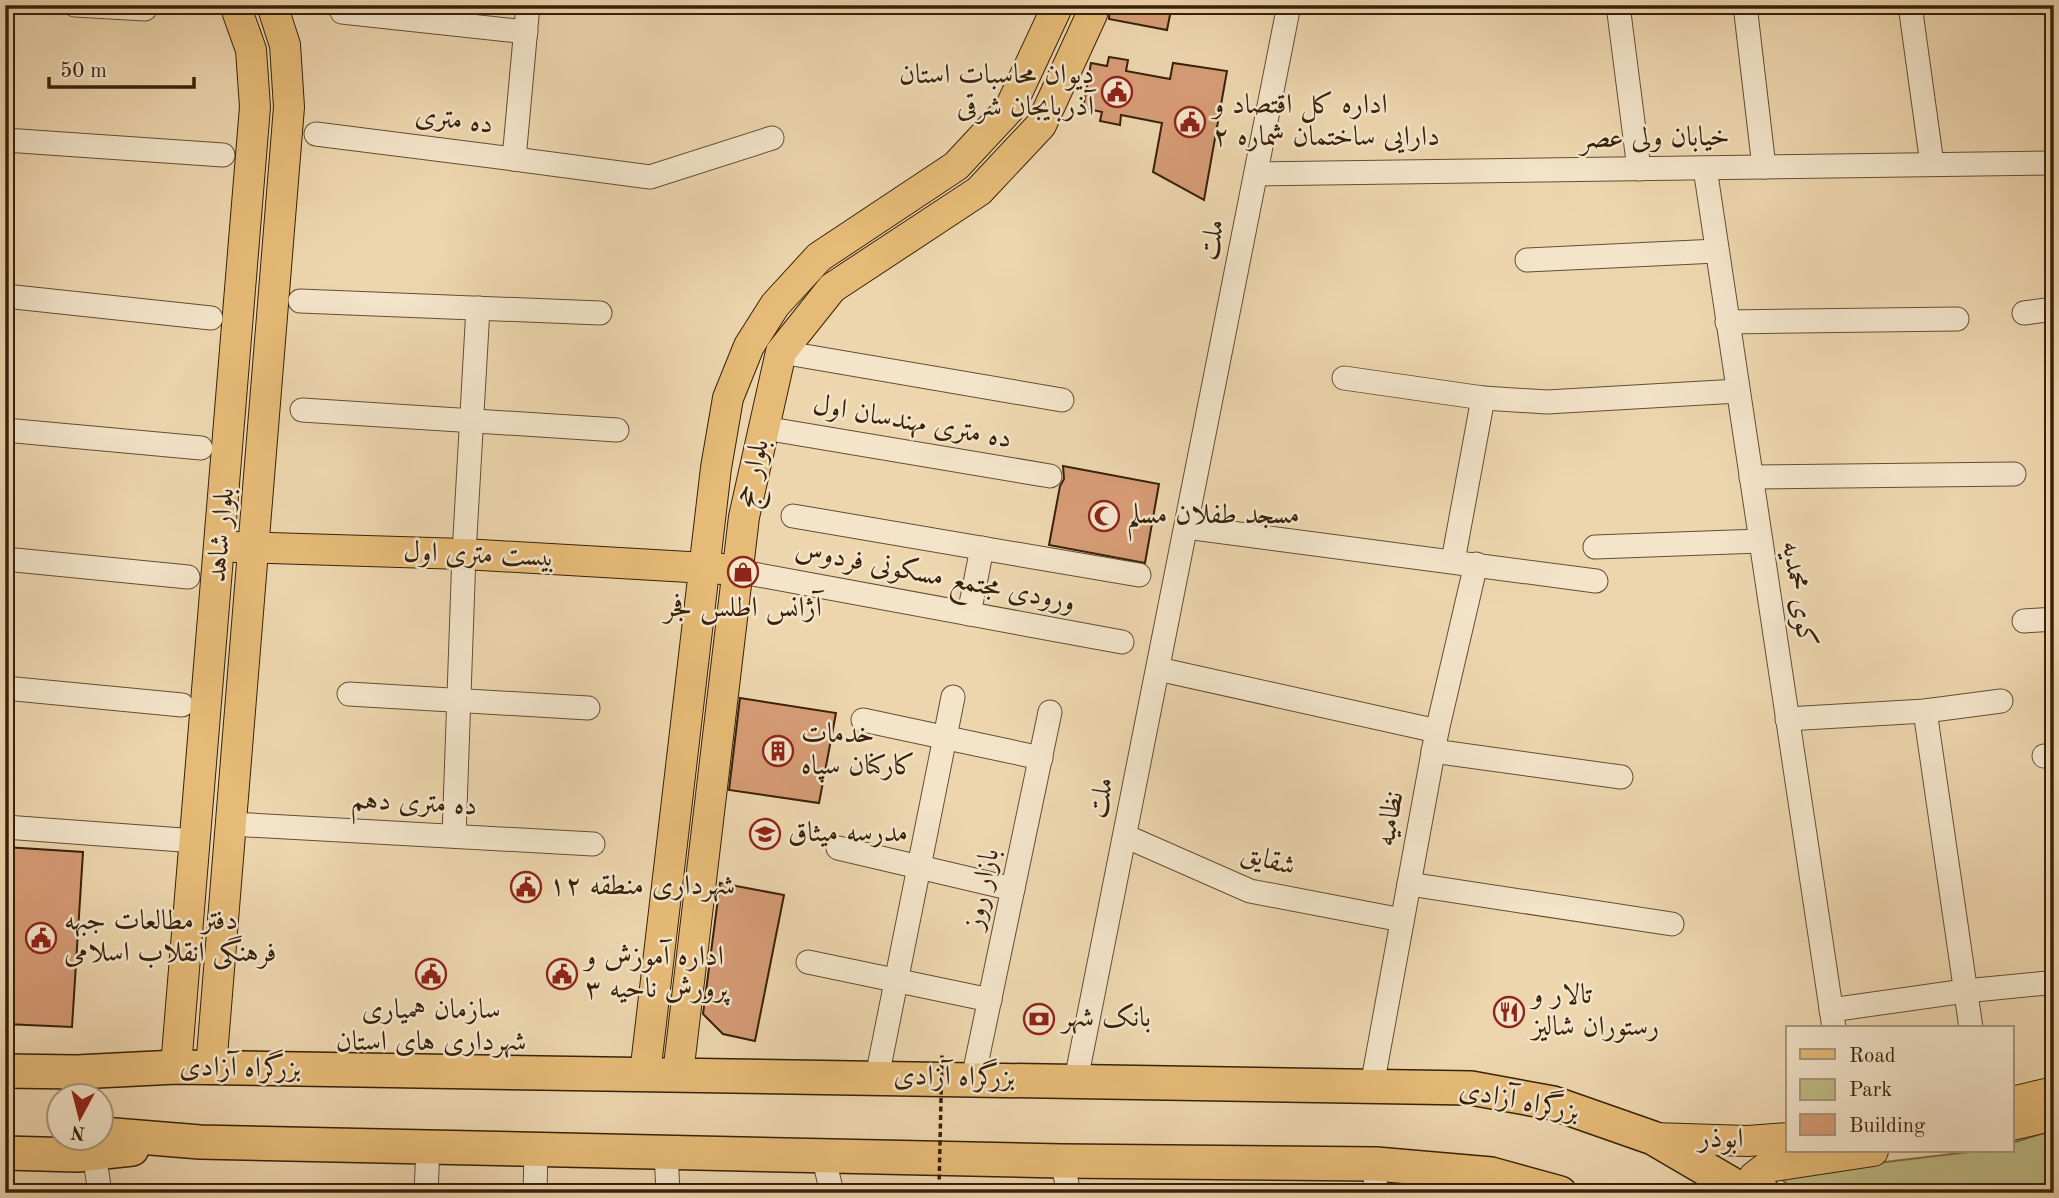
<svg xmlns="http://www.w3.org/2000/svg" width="2059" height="1198" viewBox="0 0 2059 1198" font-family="'Old Standard TT',Amiri,serif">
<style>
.green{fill:#bfbc86;stroke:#7b6e48;stroke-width:2}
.building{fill:#d69c76;stroke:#37210a;stroke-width:2}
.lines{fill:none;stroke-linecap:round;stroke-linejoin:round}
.minor-casing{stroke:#644e33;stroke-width:25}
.major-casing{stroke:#37210a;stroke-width:32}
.highway-casing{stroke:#37210a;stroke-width:36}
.minor{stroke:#f3e4ca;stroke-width:23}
.major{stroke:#e6bb77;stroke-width:30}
.highway{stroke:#e6bb77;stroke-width:33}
.path-bridge{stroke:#37210a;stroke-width:3.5;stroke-dasharray:5 3.5;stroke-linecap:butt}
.labels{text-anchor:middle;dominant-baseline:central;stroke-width:5;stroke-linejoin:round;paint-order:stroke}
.poi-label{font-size:28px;fill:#37210a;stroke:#f3e4ca;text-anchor:start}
.street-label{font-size:28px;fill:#37210a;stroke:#f3e4ca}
</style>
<rect width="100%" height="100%" fill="#edd6ae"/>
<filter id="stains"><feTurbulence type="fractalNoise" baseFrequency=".00286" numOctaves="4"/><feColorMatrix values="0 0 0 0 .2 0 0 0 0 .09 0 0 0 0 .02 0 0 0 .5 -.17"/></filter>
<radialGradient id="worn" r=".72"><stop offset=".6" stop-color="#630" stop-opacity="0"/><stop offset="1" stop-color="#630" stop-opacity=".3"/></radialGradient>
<!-- green -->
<path class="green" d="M2054,1130V1193H1797L1777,1175L1977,1151H2012V1143Z"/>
<!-- building -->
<g class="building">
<path d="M1110,5H1172L1167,30L1109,19Z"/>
<path d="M1109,57L1128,60L1126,71L1170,79L1173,63L1227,71L1204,200L1153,172L1162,123L1121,115L1120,125L1100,121L1102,112L1083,108L1091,63L1107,66Z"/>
<path d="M1063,466L1159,484L1145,563L1049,545L1060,486L1064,479Z"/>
<path d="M740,698L836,713L819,803L729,790Z"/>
<path d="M5,847L83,852L72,1027L5,1024Z"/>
<path d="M720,883L784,895L755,1041L723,1034L703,1014Z"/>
</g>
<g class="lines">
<!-- minor casing -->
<g class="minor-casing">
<g id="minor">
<path d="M75,5L145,9"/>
<path d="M1618,5L1639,169"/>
<path d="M1745,5L1764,167"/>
<path d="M1910,5L1932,164"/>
<path d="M342,12L526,32"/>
<path d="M316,134L514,159L528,5"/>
<path d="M5,140L223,155"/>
<path d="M514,159L650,177L772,138"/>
<path d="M1705,168L1834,1028"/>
<path d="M1256,174L2054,163"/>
<path d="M1527,260L1717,251"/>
<path d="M5,296L211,318"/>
<path d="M300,301L600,313"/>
<path d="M2024,313L2054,309"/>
<path d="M1727,322L1957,319"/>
<path d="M781,352L1062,400"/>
<path d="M1344,378L1483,398L1547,402L1738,391"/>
<path d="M302,410L617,430"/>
<path d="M764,428L1050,476"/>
<path d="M5,430L201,448"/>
<path d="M1751,477L2014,474"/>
<path d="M793,516L1139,575"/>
<path d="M1186,527L1596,581"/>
<path d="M1595,547L1760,541"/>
<path d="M5,559L188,577"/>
<path d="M1453,561L1483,398"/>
<path d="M737,571L1122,642"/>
<path d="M969,614L982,548"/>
<path d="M2024,621L2054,619"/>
<path d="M1158,669L1437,731"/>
<path d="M5,688L182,705"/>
<path d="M349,694L588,708"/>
<path d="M1925,711L1971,1028"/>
<path d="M1787,719L1925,711L2001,701"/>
<path d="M863,720L1041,758"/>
<path d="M1433,751L1621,777"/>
<path d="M2044,756H2054"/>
<path d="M231,824L593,844"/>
<path d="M5,827L196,841"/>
<path d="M454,836L464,554L478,308"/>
<path d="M1125,836L1250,891L1402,920"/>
<path d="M838,848L1013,889"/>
<path d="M1409,884L1672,924"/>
<path d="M808,962L990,1000"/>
<path d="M1831,1010L1965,991L2047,983"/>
<path d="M877,1077L953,697"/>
<path d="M973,1079L1050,712"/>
<path d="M1076,1080L1289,5"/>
<path d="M1372,1086L1437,731L1476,564"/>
<path d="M666,1152L668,1193"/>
<path d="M94,1153L100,1193"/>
<path d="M823,1155L832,1193"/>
<path d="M1062,1161L1069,1193"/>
<path d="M426,1193L428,1147"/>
<path d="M535,1193L536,1149"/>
<path d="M1375,1193L1376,1164"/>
</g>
</g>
<!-- major casing -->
<g class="major-casing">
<g id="major">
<path d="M235,547L464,554L723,569"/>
<path d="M176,1067L255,107L251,50L235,5"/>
<path d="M211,1068L289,107L285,45L272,5"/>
<path d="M645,1074L716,468L728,398L749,346L775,305L819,257L956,166L1010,108L1058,5"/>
<path d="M678,1074L744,517L781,352L832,288L979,191L1041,125L1092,14L1093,5"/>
<path d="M2012,1102L2054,1092"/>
<path d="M2012,1125L2054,1115"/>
<path d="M1653,1138L1748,1141L1788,1138"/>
<path d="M1765,1193L1754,1177L1767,1167L1873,1151"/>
</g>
</g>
<!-- highway casing -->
<g class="highway-casing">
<g id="highway">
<path d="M5,1071L77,1072L176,1067L1471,1088L1553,1103L1653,1138L1747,1193"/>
<path d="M102,1134L200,1142L1062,1161L1376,1164L1491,1174L1560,1193"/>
<path d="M5,1153L77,1155L132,1149"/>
</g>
</g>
<!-- minor -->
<use href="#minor" class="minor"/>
<!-- major -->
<use href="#major" class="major"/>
<!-- highway -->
<use href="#highway" class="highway"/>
<!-- path-bridge -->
<path class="path-bridge" d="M939,1188L942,1055"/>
</g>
<!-- icons -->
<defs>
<g id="civic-ring" transform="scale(1.575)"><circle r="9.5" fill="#f3e4ca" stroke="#8f2418" stroke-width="1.5"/><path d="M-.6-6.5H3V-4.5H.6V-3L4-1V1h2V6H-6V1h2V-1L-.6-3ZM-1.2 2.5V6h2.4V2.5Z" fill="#8f2418"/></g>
<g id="mosque-ring" transform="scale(1.575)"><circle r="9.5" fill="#f3e4ca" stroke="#8f2418" stroke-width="1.5"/><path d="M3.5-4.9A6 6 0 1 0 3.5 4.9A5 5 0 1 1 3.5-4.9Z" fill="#8f2418"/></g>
<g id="shop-ring" transform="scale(1.575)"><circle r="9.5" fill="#f3e4ca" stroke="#8f2418" stroke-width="1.5"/><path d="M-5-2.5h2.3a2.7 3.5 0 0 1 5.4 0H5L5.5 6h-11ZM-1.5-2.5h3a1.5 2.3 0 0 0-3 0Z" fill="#8f2418"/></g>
<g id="building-ring" transform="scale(1.575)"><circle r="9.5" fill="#f3e4ca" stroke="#8f2418" stroke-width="1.5"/><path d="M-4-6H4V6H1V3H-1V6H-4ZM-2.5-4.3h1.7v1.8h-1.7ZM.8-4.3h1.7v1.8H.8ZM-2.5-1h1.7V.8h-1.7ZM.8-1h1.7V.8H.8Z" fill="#8f2418"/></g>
<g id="school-ring" transform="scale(1.575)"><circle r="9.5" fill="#f3e4ca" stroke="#8f2418" stroke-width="1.5"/><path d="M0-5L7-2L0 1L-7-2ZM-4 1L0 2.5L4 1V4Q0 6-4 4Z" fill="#8f2418"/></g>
<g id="restaurant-ring" transform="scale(1.575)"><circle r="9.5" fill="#f3e4ca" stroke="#8f2418" stroke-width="1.5"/><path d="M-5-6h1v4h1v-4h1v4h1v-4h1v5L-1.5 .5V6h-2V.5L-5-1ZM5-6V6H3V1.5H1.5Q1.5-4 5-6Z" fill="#8f2418"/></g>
<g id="bank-ring" transform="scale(1.575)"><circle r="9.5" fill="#f3e4ca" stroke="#8f2418" stroke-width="1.5"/><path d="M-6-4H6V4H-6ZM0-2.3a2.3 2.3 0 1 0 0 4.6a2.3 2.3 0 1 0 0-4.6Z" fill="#8f2418"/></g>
</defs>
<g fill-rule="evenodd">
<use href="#civic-ring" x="1117" y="92"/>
<use href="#civic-ring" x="1190" y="122"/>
<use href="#mosque-ring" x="1104" y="516"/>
<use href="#shop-ring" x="743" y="572"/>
<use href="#building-ring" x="778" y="751"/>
<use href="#school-ring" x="765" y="834"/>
<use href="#civic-ring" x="526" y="887"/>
<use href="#civic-ring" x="41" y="938"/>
<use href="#civic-ring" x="431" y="974"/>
<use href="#civic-ring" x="562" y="974"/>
<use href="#restaurant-ring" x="1509" y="1012"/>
<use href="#bank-ring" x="1039" y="1019"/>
</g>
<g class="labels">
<!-- poi labels -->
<g class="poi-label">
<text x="1094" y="76" text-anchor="end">دیوان محاسبات استان<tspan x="1094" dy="32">آذربایجان شرقی</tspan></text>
<text x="1213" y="106">اداره کل اقتصاد و<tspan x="1213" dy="32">دارایی ساختمان شماره ۲</tspan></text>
<text x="1127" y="516">مسجد طفلان مسلم</text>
<text x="743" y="609" text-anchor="middle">آژانس اطلس فجر</text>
<text x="801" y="735">خدمات<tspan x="801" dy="32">کارکنان سپاه</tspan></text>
<text x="788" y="834">مدرسه میثاق</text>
<text x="549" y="887">شهرداری منطقه ۱۲</text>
<text x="64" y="922">دفتر مطالعات جبهه<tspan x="64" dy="32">فرهنگی انقلاب اسلامی</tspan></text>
<text x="585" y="958">اداره آموزش و<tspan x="585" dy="32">پرورش ناحیه ۳</tspan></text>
<text x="1532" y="996">تالار و<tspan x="1532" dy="32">رستوران شالیز</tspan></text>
<text x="431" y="1011" text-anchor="middle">سازمان همیاری<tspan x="431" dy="32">شهرداری های استان</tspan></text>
<text x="1062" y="1019">بانک شهر</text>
</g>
<!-- street labels -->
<g class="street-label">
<text transform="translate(454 121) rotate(7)">ده متری</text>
<text transform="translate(1655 139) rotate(-1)">خیابان ولی عصر</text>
<text transform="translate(1213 240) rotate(-79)">ملت</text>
<text transform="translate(912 423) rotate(10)">ده متری مهندسان اول</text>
<text transform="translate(754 474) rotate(-78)">بلوار حج</text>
<text transform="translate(222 535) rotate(-85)">بلوار شاهد</text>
<text transform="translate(479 556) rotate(2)">بیست متری اول</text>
<text transform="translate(935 577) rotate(11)">ورودی مجتمع مسکونی فردوس</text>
<text transform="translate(1798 594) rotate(81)">کوی محمدیه</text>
<text transform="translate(1102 798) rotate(-79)">ملت</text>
<text transform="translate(414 804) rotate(3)">ده متری دهم</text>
<text transform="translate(1391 819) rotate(-80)">نظامیه</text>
<text transform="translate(1268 861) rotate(16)">شقایق</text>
<text transform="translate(983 889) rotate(-78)">بازار روز</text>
<text transform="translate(240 1069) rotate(1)">بزرگراه آزادی</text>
<text transform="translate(954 1078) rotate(1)">بزرگراه آزادی</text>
<text transform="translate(1519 1102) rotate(11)">بزرگراه آزادی</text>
<text transform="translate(1721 1140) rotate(1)">ابوذر</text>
</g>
</g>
<!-- margin -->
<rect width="2059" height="1198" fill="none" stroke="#edd6ae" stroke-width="28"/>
<rect x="7" y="7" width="2045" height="1184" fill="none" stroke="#37210a" stroke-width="3.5"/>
<rect x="14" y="14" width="2031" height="1170" fill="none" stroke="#37210a" stroke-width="2"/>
<!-- legend -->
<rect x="1786" y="1026" width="228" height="126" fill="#f3e4ca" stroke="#a8967d" stroke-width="2"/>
<rect x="1800" y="1049" width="35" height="10" fill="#e6bb77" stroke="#a8967d" stroke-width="2"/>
<text x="1849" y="1062" font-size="21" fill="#37210a">Road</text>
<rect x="1800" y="1079" width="35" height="21" fill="#bfbc86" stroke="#a8967d" stroke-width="2"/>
<text x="1849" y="1096" font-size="21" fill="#37210a">Park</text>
<rect x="1800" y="1114" width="35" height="21" fill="#d69c76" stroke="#a8967d" stroke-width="2"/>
<text x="1849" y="1132" font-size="21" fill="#37210a">Building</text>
<!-- north arrow -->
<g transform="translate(80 1117) rotate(187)"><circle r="33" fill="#f3e4ca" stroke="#a8967d" stroke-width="2"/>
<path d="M0-5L12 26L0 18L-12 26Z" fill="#8f2418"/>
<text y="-10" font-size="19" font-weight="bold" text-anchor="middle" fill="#37210a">N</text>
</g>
<!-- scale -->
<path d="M49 77v10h145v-10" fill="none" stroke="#37210a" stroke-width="3.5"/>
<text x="60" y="77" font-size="21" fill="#37210a" stroke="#f3e4ca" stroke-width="5" paint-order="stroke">50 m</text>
<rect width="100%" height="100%" filter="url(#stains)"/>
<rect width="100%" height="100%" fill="url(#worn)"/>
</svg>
